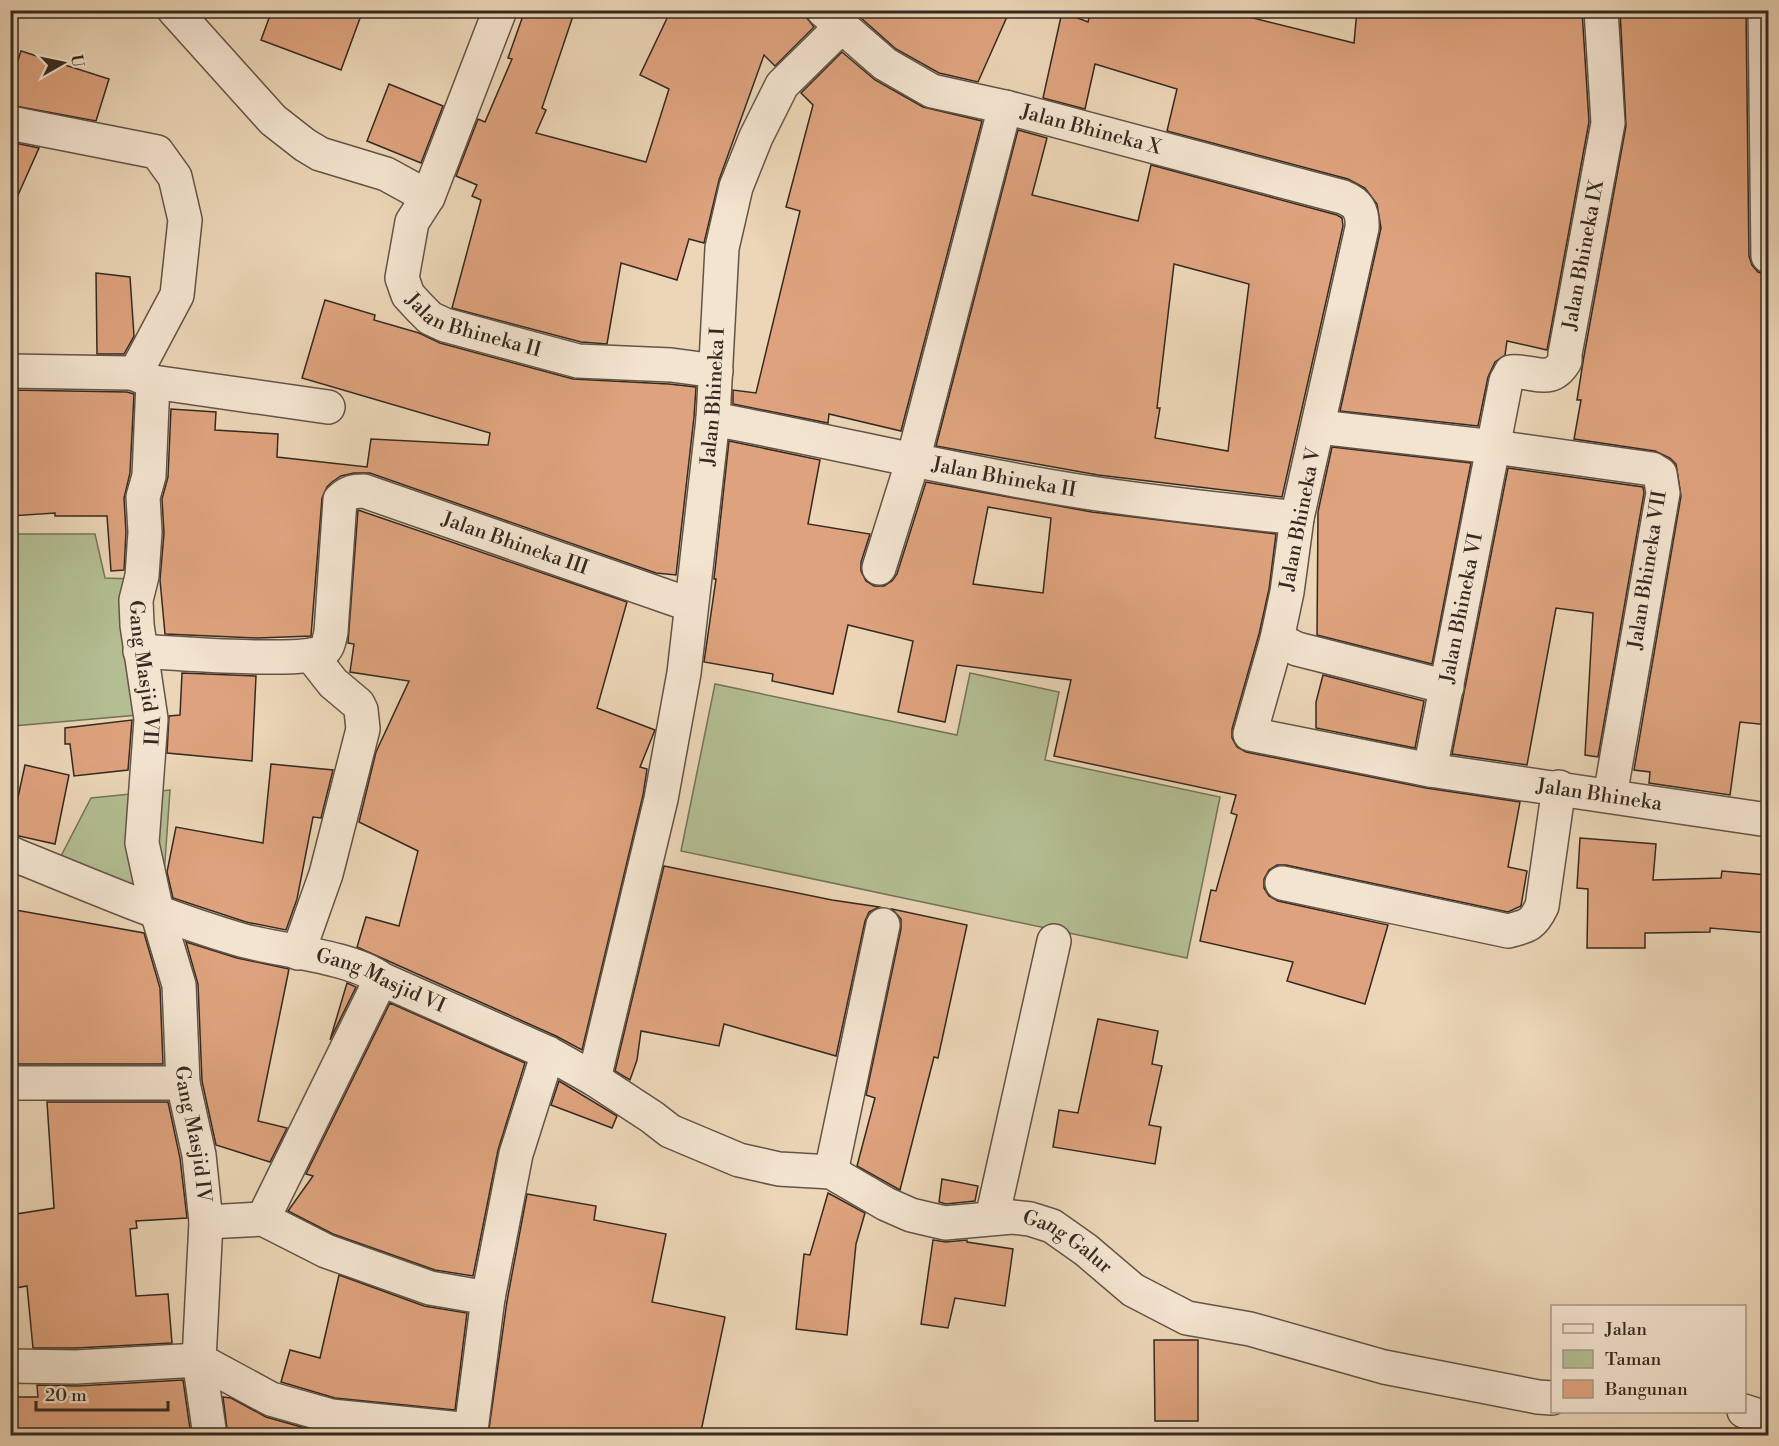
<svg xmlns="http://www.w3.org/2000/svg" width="1779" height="1446" viewBox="0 0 1779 1446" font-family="'Libre Bodoni',serif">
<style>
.green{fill:#b3be92;stroke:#74745a;stroke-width:1.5}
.building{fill:#dea37e;stroke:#352921;stroke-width:1.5;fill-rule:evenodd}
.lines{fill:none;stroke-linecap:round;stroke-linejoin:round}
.minor-casing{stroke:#635446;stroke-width:36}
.minor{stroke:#f3e4d0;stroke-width:33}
.labels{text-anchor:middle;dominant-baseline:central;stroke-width:4.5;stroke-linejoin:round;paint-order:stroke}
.street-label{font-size:20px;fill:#352921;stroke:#f3e4d0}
</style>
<rect width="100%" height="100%" fill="#ecd6b7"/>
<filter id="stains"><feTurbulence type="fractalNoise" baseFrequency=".00333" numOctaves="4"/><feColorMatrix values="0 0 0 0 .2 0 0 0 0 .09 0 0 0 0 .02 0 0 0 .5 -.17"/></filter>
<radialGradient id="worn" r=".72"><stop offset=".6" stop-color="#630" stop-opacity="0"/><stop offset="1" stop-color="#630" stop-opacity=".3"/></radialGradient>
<!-- green -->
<g class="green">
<path d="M11,534H95L105,578L135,579L150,714L13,726L11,742Z"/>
<path d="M970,673L1059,692L1045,760L1220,797L1187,958L681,851L715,684L957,735Z"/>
<path d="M170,790L161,919L60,858L91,798Z"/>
</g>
<!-- building -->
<g class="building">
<path d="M272,10H363L341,70L261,40Z"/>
<path d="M525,10H575L542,108L546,110L536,133L646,162L669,89L640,75L671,10H805L806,17L814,27L775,66L764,55L719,180L704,243L689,239L677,280L621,263L607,344L581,342L452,308L481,200L472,196L477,185L456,176L478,119L485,122L512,59L508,58Z"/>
<path d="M852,10H1010L978,82L939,73L896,49Z"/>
<path d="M1091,10H1221L1354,43L1357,10H1582L1589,122L1547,350L1507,341L1505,355L1495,362L1488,377L1478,426L1340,411L1381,228L1377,204L1365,188L1348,179L1167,131L1177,89L1095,64L1085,109L1043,98L1062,12L1088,22Z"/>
<path d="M1620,10H1746L1749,256L1752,265L1758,272L1768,275V725L1740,722L1730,795L1649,783L1650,772L1634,770L1681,496L1676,464L1670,458L1655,451L1574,439L1581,400H1577L1584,356L1626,126Z"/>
<path d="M21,51L109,79L96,121L10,105V85Z"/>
<path d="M842,52L875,80L923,107L982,121L901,431L829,414L828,423L733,404V390L756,393L800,211L786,207L813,105L801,93Z"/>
<path d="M389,84L443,106L421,163L367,141Z"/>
<path d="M1018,130L1047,138L1032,195L1138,221L1151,165L1337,215L1342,218L1343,226L1282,497L1098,475L936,446ZM1174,264L1249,284L1228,451L1155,438L1160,408H1157Z"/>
<path d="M10,142L39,148L10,213Z"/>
<path d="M96,273L130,277L134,336L124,354H97Z"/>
<path d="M325,300L375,315L374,320L419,333L440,343L573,379L669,384L696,387L694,417L676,575L656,573L370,473H354L341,476L332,482L327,487L322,498L311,636L258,638L165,634L160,580L164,533L162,499L168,477L171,409L216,412L215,430L278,434L277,457L367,467L371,439L488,445L490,433L302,378Z"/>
<path d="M10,390L127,392L134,394L130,473L124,498L126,532L124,570L111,571L107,516H55V513L10,516Z"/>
<path d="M729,441L820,460L808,524L870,534L861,562V571L866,581L874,586H884L892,581L897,574L926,482L1092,512L1276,534L1269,589L1259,634L1232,729V738L1237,747L1246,752L1426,788L1520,802L1508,867L1527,871L1521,906L1508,912L1286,865H1277L1269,870L1264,879V888L1269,896L1278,901L1388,925L1365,1004L1287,981L1293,962L1200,941L1211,890L1216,891L1237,815L1231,813L1236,795L1054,756L1071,680L957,665L945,722L898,712L913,641L848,625L833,694L772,681L773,674L704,662L716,579H714ZM988,507L1051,518L1043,593L973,584Z"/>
<path d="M1332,447L1471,463L1432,664L1317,635L1318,512Z"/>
<path d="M1508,468L1643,487L1644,493L1598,757L1585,755L1593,613L1556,608L1527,765L1452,754Z"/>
<path d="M358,510L627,602L597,708L655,730L640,767L647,769L643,795L582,1050L556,1036L357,947L366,917L399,926L418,851L359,822L376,752L409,681L350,672L354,644L348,643Z"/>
<path d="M182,673L256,676L252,761L167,753L169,716L180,715Z"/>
<path d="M1323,675L1424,701L1415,748L1316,728V702Z"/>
<path d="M132,720L128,770L74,776L70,744H65V728Z"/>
<path d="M271,764L333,770L321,818L313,817L297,899L286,930L246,922L173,898L167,872L176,827L263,843Z"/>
<path d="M25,765L69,775L55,844L10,834Z"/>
<path d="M1580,838L1656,844L1653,880L1721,878L1722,871L1768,875V933L1710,928V932L1645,933V948H1587L1588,889L1577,888Z"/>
<path d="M664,866L832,900L879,907L869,912L865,921L836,1056L724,1024L719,1046L641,1031L637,1060L630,1080L615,1071Z"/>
<path d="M10,909L144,933L160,988L163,1064H10Z"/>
<path d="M892,909L967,925L938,1058L934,1057L900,1190L857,1166L875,1098L866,1095L901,929V919Z"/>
<path d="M186,942L237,958L289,969L258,1121L287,1128L270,1162L216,1145L202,1081L198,984Z"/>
<path d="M347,983L356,987L330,1040Z"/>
<path d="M390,1003L525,1063L498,1150L473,1276L435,1270L333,1234L288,1211L313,1176L306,1174Z"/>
<path d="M1098,1019L1158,1031L1152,1064L1162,1066L1149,1125L1161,1127L1155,1164L1053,1147L1059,1110L1078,1113Z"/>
<path d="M559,1081L617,1116L612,1128L551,1105Z"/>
<path d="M47,1102H168L180,1158L187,1218L136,1221L137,1228L130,1229L136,1296L168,1294L172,1343L76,1348H33L27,1286L10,1289V1215L54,1208Z"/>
<path d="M942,1179L978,1186L975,1201L946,1204L939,1202Z"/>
<path d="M828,1193L865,1213L856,1244L847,1335L796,1329L804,1254L810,1255Z"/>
<path d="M527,1194L596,1206L594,1220L666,1234L652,1302L725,1317L700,1436H488L507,1301Z"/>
<path d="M933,1240L946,1242L967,1240V1242L1013,1249L1005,1306L955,1298L948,1328L921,1324Z"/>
<path d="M339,1275L424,1306L467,1313L455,1410L335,1398L281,1382L290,1350L320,1358Z"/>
<path d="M1154,1340H1198V1421H1155Z"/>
<path d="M183,1380L191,1436H10V1397H38L37,1385L77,1386Z"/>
<path d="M223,1397L231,1398L266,1417L326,1434L338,1436H228Z"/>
</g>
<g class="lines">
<!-- minor casing -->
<g class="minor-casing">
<g id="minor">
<path id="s1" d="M174,10L273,120L305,145L320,154L386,174L428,197L412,222L402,278L408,295L420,308L430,318L445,325L578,361L671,365L716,371"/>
<path id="s2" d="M823,10L885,64L932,91L1005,107L1343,197C1358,203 1363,211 1362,228L1297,518L1287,592L1277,639L1250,734L1430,770L1768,820"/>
<path d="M1765,10L1768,256"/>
<path d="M10,123L157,152L175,177L185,220L177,295L135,374"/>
<path d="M428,197L500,10"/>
<path id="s3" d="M10,371L129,373L135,374L153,382L149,476L143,497L145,532L142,576L136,600L137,625L151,719L142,843L157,912L179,985L183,1083L199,1155L206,1222L199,1360L210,1436"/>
<path d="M153,382L328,407"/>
<path id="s4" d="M713,419C831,441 948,470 1066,489C1143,502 1220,509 1297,518"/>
<path d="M1319,427L1494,447L1652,469L1660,474L1663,493L1610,796"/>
<path d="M879,568L913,460L1005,107"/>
<path d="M1277,639L1297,649L1447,687"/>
<path id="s5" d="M140,651C170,653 304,663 322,652C329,647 329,640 331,632L340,500C348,492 354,491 364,491L691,605"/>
<path id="s6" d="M1430,770L1506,381L1511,372C1535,370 1550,386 1565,361V354L1608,123L1601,10"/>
<path id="s7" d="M10,853C87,884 162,917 241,940C277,950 353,957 381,979L548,1053L594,1079L652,1117L670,1131L739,1160L779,1169L831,1172L886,1204L911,1215L945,1223L1012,1217L1030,1219L1052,1226L1086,1250L1133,1290L1187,1318L1250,1329L1384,1367L1538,1397L1552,1398"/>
<path d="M1282,883L1508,931C1528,926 1533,925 1542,906L1559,787"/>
<path d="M298,953L326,874L363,729L361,710L358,704L333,683L311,655"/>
<path id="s8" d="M594,1079L661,799L684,673L713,419L722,248L736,187L756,137L782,85L841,27"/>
<path d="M10,1083H183"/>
<path d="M831,1172L883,925"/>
<path d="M992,1218L1054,941"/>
<path d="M263,1219L381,979"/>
<path d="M488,1298L516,1154L548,1053"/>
<path d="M199,1360L271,1399L331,1416L471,1430L488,1298L430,1288L326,1251L263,1219L206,1222"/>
<path d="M10,1366L76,1367L199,1360"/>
<path d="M1744,1411L1768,1419"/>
</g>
</g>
<!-- minor -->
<use href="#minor" class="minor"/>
</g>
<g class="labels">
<!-- street labels -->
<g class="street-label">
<text stroke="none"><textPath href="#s2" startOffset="300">Jalan Bhineka X</textPath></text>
<text stroke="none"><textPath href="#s6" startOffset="574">Jalan Bhineka IX</textPath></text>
<text stroke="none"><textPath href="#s1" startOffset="502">Jalan Bhineka II</textPath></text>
<text stroke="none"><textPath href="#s8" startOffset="694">Jalan Bhineka I</textPath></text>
<text stroke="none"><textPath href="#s4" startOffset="297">Jalan Bhineka II</textPath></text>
<text transform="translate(1301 519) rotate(-79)">Jalan Bhineka V</text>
<text stroke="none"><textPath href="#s5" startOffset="524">Jalan Bhineka III</textPath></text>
<text transform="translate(1648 570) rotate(-81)">Jalan Bhineka VII</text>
<text stroke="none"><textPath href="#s6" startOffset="165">Jalan Bhineka VI</textPath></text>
<text stroke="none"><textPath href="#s3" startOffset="438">Gang Masjid VII</textPath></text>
<text stroke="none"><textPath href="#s2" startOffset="1474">Jalan Bhineka</textPath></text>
<text stroke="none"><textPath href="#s7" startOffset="393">Gang Masjid VI</textPath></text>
<text stroke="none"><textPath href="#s3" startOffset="906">Gang Masjid IV</textPath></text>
<text stroke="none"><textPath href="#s7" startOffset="1144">Gang Galur</textPath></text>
</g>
</g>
<!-- margin -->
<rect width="1779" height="1446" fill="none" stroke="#ecd6b7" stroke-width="36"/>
<rect x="12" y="12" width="1755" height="1422" fill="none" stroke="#352921" stroke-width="3"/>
<rect x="18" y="18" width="1743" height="1410" fill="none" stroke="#352921" stroke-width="1.5"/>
<!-- legend -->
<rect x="1551" y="1305" width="195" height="108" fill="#f3e4d0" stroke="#a7998a" stroke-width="1.5"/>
<rect x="1563" y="1324" width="30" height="9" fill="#f3e4d0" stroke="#a7998a" stroke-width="1.5"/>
<text x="1605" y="1335" font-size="18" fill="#352921">Jalan</text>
<rect x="1563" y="1350" width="30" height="18" fill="#b3be92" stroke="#a7998a" stroke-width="1.5"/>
<text x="1605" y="1365" font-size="18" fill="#352921">Taman</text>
<rect x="1563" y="1380" width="30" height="18" fill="#dea37e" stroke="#a7998a" stroke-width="1.5"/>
<text x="1605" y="1395" font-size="18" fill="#352921">Bangunan</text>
<!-- north arrow -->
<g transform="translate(63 63) rotate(81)" stroke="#f3e4d0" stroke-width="4.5" paint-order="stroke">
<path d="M0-4.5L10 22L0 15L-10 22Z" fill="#352921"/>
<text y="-9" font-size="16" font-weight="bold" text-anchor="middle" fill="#352921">U</text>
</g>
<!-- scale -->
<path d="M36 1401v9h132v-9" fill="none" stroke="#352921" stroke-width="3"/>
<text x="45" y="1401" font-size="18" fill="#352921" stroke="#f3e4d0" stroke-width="4.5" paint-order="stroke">20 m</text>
<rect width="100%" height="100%" filter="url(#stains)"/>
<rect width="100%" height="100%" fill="url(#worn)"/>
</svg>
